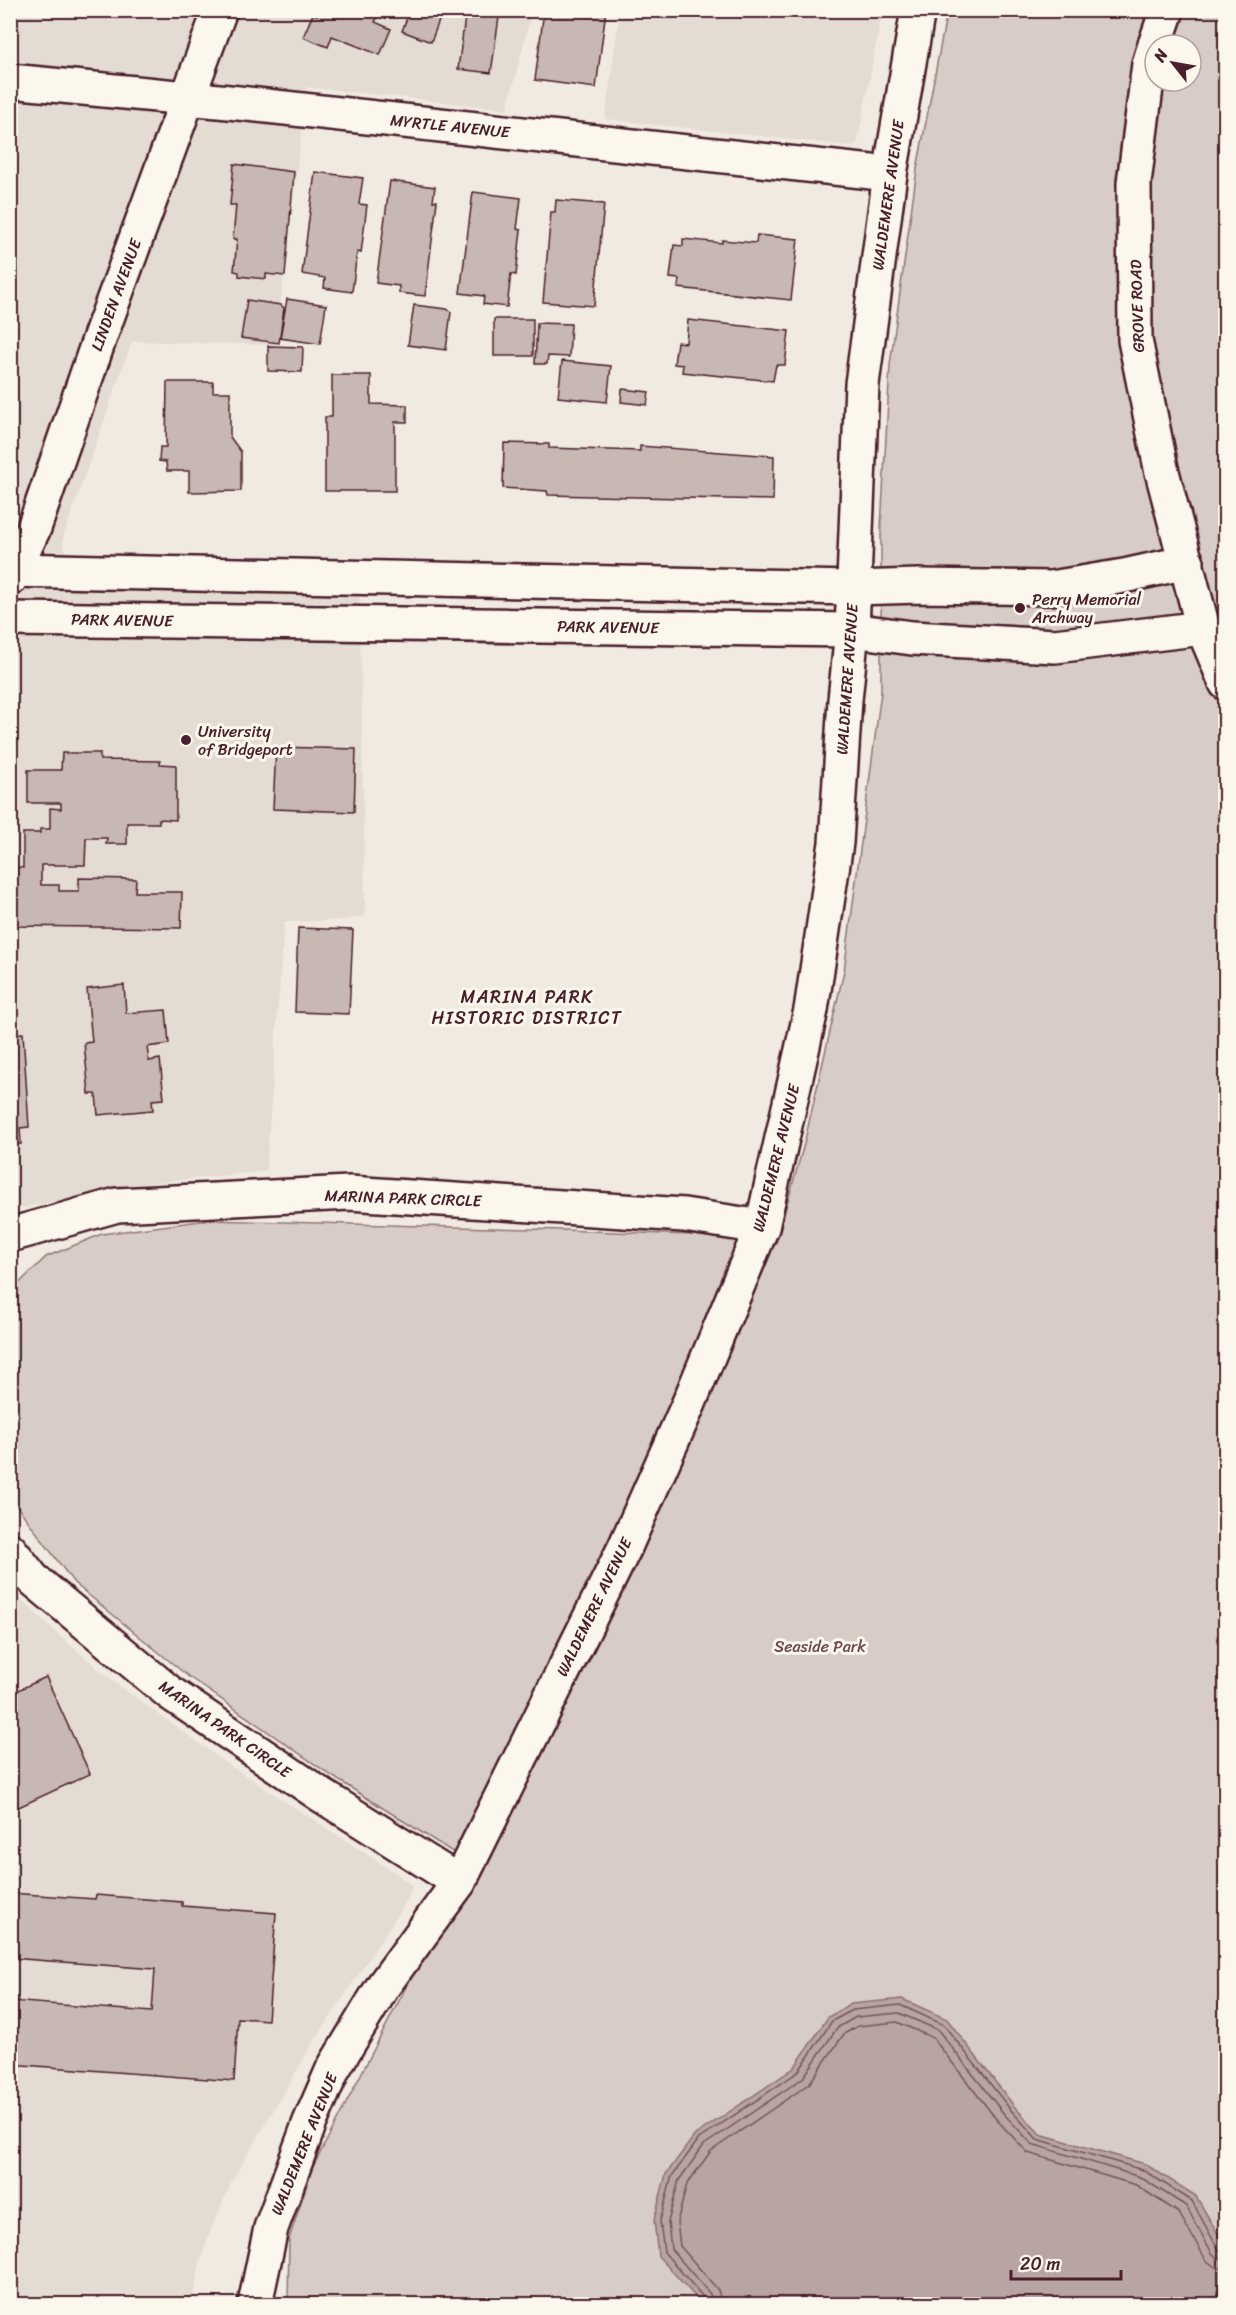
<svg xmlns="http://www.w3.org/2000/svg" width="1236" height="2315" viewBox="0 0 1236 2315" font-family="Sriracha,sans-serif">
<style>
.built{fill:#e4dbd2}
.green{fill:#d8ccc6;stroke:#917678;stroke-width:1.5;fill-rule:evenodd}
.water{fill:#b8a4a2;stroke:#8c6f72;stroke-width:1.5}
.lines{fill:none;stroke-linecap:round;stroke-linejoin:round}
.shore{stroke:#76545b;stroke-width:1.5}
.building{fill:#c8b8b3;stroke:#4a1f2b;stroke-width:1.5}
.street-casing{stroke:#4a1f2b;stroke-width:38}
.secondary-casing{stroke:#4a1f2b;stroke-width:38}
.street{stroke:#fbf7ec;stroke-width:33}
.secondary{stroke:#fbf7ec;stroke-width:33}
.poi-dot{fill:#4a1f2b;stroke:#fbf7ec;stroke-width:2}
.labels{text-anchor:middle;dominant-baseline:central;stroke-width:6;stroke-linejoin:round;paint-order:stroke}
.street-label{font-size:16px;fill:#4a1f2b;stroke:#fbf7ec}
.poi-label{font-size:16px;fill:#4a1f2b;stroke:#fbf7ec;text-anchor:start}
.park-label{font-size:16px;fill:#6e4a52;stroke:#fbf7ec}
.neighbourhood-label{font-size:18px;letter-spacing:1.5px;fill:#4a1f2b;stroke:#fbf7ec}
</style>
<rect width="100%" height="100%" fill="#f0eae0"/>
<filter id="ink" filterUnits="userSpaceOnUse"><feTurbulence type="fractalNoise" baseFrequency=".0167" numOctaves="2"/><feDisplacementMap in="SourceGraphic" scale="12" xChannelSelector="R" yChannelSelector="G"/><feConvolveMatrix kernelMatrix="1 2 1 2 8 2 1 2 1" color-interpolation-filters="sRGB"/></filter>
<g filter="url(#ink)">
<!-- built -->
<g class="built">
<path d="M11,11H532L507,109L307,87L275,345L132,341L63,537V546L68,554L74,557L359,564L365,916L344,920L284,922L266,1171L149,1183L11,1210Z"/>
<path d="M620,11H882L858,141L855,146H850L605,119Z"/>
<path d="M10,1589L61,1637L115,1683L229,1765L400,1876L412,1886L408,1899L308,2051L232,2181L209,2234L200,2262L192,2304H11Z"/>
</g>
<!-- green -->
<path class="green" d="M947,11H1225V2304H288L289,2239L312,2169L417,1966L483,1871L332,1776L189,1677L74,1583L11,1498V1291L46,1257L102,1234L208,1220L563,1230L692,1235L776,1243L804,1144L844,971L881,692V528L890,365L917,169ZM1155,45H1191V81H1155Z"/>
<!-- water -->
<path class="water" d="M902,1999L947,2019L1014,2106L1040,2134L1145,2164L1196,2196L1221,2239L1225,2257V2304H702L658,2256L654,2220L666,2174L695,2135L794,2068L828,2017L851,2004Z"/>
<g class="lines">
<!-- shore -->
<g class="shore">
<path d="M706,2304L704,2298L664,2252L660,2221L672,2176L699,2139L798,2072L832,2021L853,2010L900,2005L944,2025L1010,2109L1037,2139L1143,2170L1192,2201L1218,2249L1226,2252"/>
<path d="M713,2304L710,2294L671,2249L668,2222L679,2180L704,2145L803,2078L837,2028L856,2017L899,2013L938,2030L1004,2114L1032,2144L1140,2177L1186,2206L1212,2253L1217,2258L1226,2260"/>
<path d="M722,2304L718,2290L680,2246L677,2222L687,2184L711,2151L809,2084L844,2034L858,2026L897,2022L933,2038L997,2120L1028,2153L1136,2185L1179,2213L1206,2260L1215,2267L1226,2269"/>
</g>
</g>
<!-- building -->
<g class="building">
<path d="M318,10H381L375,22L391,29L380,55L332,36L328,47L303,37L313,14L317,15Z"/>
<path d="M410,10H443L431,42L402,31Z"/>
<path d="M466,10H500L491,73L458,69Z"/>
<path d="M544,10L575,14V10H606L596,88L535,80Z"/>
<path d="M234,164L294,172L285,276L266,274V279L239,276V272L234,271L237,239H233L236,205H230Z"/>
<path d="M315,172L363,178L359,204L367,205L361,253L357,252L352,292L324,288L325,278L302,274Z"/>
<path d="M390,181L435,187L433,201H437L425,296L399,293V286L376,283Z"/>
<path d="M473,192L521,198L517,229L521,230L516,275L511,274L507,307L483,304L484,296L460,293Z"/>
<path d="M556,200L604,204L594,306L543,302L551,212H555Z"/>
<path d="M757,235L798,239L791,300L678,288L679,279L670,278L674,245L683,246V239L722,243V240L756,243Z"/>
<path d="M287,299L326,305L320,344L280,338Z"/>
<path d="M247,300L281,305L284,308L279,343L241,338Z"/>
<path d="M414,305L447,309L451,312L446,350L408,345Z"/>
<rect x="494" y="319" width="39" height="37"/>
<path d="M688,320L789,331L785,365H776L773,381L682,372L683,365L674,364L677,342L686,343Z"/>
<path d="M537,323L571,324L569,357L548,356L547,364H535Z"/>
<path d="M268,346L303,347L302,372L268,371Z"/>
<path d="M562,361L611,366L607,402L558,397Z"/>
<path d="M332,375H371V404L407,405V422H395V491H325V417H332Z"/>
<path d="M167,382H213V392H230V437L241,452V491L189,492V471H167L166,462L159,461L160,447H166Z"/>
<path d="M622,389L649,392L647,405L621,402Z"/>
<path d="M504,443L549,444V448L640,451V446L774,456L773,500L548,495L547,491L503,488Z"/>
<path d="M276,747L356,749L354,812L273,809Z"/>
<path d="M62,753H100V760L160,761V764L176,765V820L159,819V823H127V844H106L107,838H86L85,865H41V885H59V891H79V878L136,879L135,892H182L181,928L10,926V885H14V867L23,868V833H40V829H50V808L61,809V803H28V770H61Z"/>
<path d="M298,928L353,930L349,1014L295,1012Z"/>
<path d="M124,985L126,1013L166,1010L169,1044L147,1047L149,1061L160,1059L164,1099L152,1100L153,1110L98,1115L96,1094H89L84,1043L92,1042L87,989Z"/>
<path d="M23,1033L29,1127L20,1128L21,1144L10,1145V1034Z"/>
<path d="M46,1677L90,1774L10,1811V1690L12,1693Z"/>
<path d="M10,1893L95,1899L96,1895L182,1902V1906L276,1913L268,2020L238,2018L234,2081L10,2064V2001L152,2012L155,1969L10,1958Z"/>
</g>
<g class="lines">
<!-- street casing -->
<g class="street-casing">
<g id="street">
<path d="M1155,45L1149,64L1134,183L1135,340L1161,468L1203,628L1226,683"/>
<path d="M1155,45L1167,10"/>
<path d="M10,81L229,102L890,174"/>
<path d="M10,579L34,528L101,334L220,10"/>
<path d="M853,588L919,586L1051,588L1124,576L1187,562"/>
<path d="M852,630L912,638L1055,646L1203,628"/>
<path d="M10,1235L117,1205L349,1193L684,1215L762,1227"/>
<path d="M10,1550L33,1579L170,1693L321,1795L459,1882"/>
</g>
</g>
<!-- secondary casing -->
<g class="secondary-casing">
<g id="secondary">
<path d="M10,570L853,588"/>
<path d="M10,619L852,630"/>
<path d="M255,2304L271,2228L310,2122L333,2069L383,1986L459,1882L625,1547L689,1403L762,1227L811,1010L836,843L845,700L852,630L862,384L890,174L918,10"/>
</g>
</g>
<!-- street -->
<use href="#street" class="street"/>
<!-- secondary -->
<use href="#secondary" class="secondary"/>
</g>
</g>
<!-- markers -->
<g class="poi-dot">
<circle cx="1020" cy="608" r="6"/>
<circle cx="186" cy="740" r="6"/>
</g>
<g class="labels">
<!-- street labels -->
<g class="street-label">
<text transform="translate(450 126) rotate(6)">MYRTLE AVENUE</text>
<text transform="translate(888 195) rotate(-82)">WALDEMERE AVENUE</text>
<text transform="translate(116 295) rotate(-70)">LINDEN AVENUE</text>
<text transform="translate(1137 306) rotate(-92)">GROVE ROAD</text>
<text transform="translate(122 620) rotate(1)">PARK AVENUE</text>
<text transform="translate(608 627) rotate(1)">PARK AVENUE</text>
<text transform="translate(847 679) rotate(-86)">WALDEMERE AVENUE</text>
<text transform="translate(776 1158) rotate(-76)">WALDEMERE AVENUE</text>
<text transform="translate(403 1198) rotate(2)">MARINA PARK CIRCLE</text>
<text transform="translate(594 1607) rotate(-64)">WALDEMERE AVENUE</text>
<text transform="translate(225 1729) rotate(35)">MARINA PARK CIRCLE</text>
<text transform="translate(304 2144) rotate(-68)">WALDEMERE AVENUE</text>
</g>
<!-- poi labels -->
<g class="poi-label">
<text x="1032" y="599">Perry Memorial<tspan x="1032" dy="18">Archway</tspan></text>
<text x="198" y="731">University<tspan x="198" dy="18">of Bridgeport</tspan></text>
</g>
<!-- park labels -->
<g class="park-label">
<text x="820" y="1646">Seaside Park</text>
</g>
<!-- neighbourhood labels -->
<g class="neighbourhood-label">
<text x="527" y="997">MARINA PARK<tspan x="527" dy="21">HISTORIC DISTRICT</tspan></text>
</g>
</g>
<!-- margin -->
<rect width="1236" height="2315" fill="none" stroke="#fbf7ec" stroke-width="36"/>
<rect x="18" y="18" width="1200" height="2279" fill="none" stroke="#4a1f2b" stroke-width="2" filter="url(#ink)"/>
<!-- north arrow -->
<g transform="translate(1173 63) rotate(301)"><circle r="28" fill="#fbf7ec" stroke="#b4a19f" stroke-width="1.5"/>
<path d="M0-4.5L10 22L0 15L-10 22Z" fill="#4a1f2b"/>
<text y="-9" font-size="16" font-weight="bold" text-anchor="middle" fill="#4a1f2b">N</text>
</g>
<!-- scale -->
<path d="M1011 2270v9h110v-9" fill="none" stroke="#4a1f2b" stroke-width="3"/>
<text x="1020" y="2270" font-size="18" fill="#4a1f2b" stroke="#fbf7ec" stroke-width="4.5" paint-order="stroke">20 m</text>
</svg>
